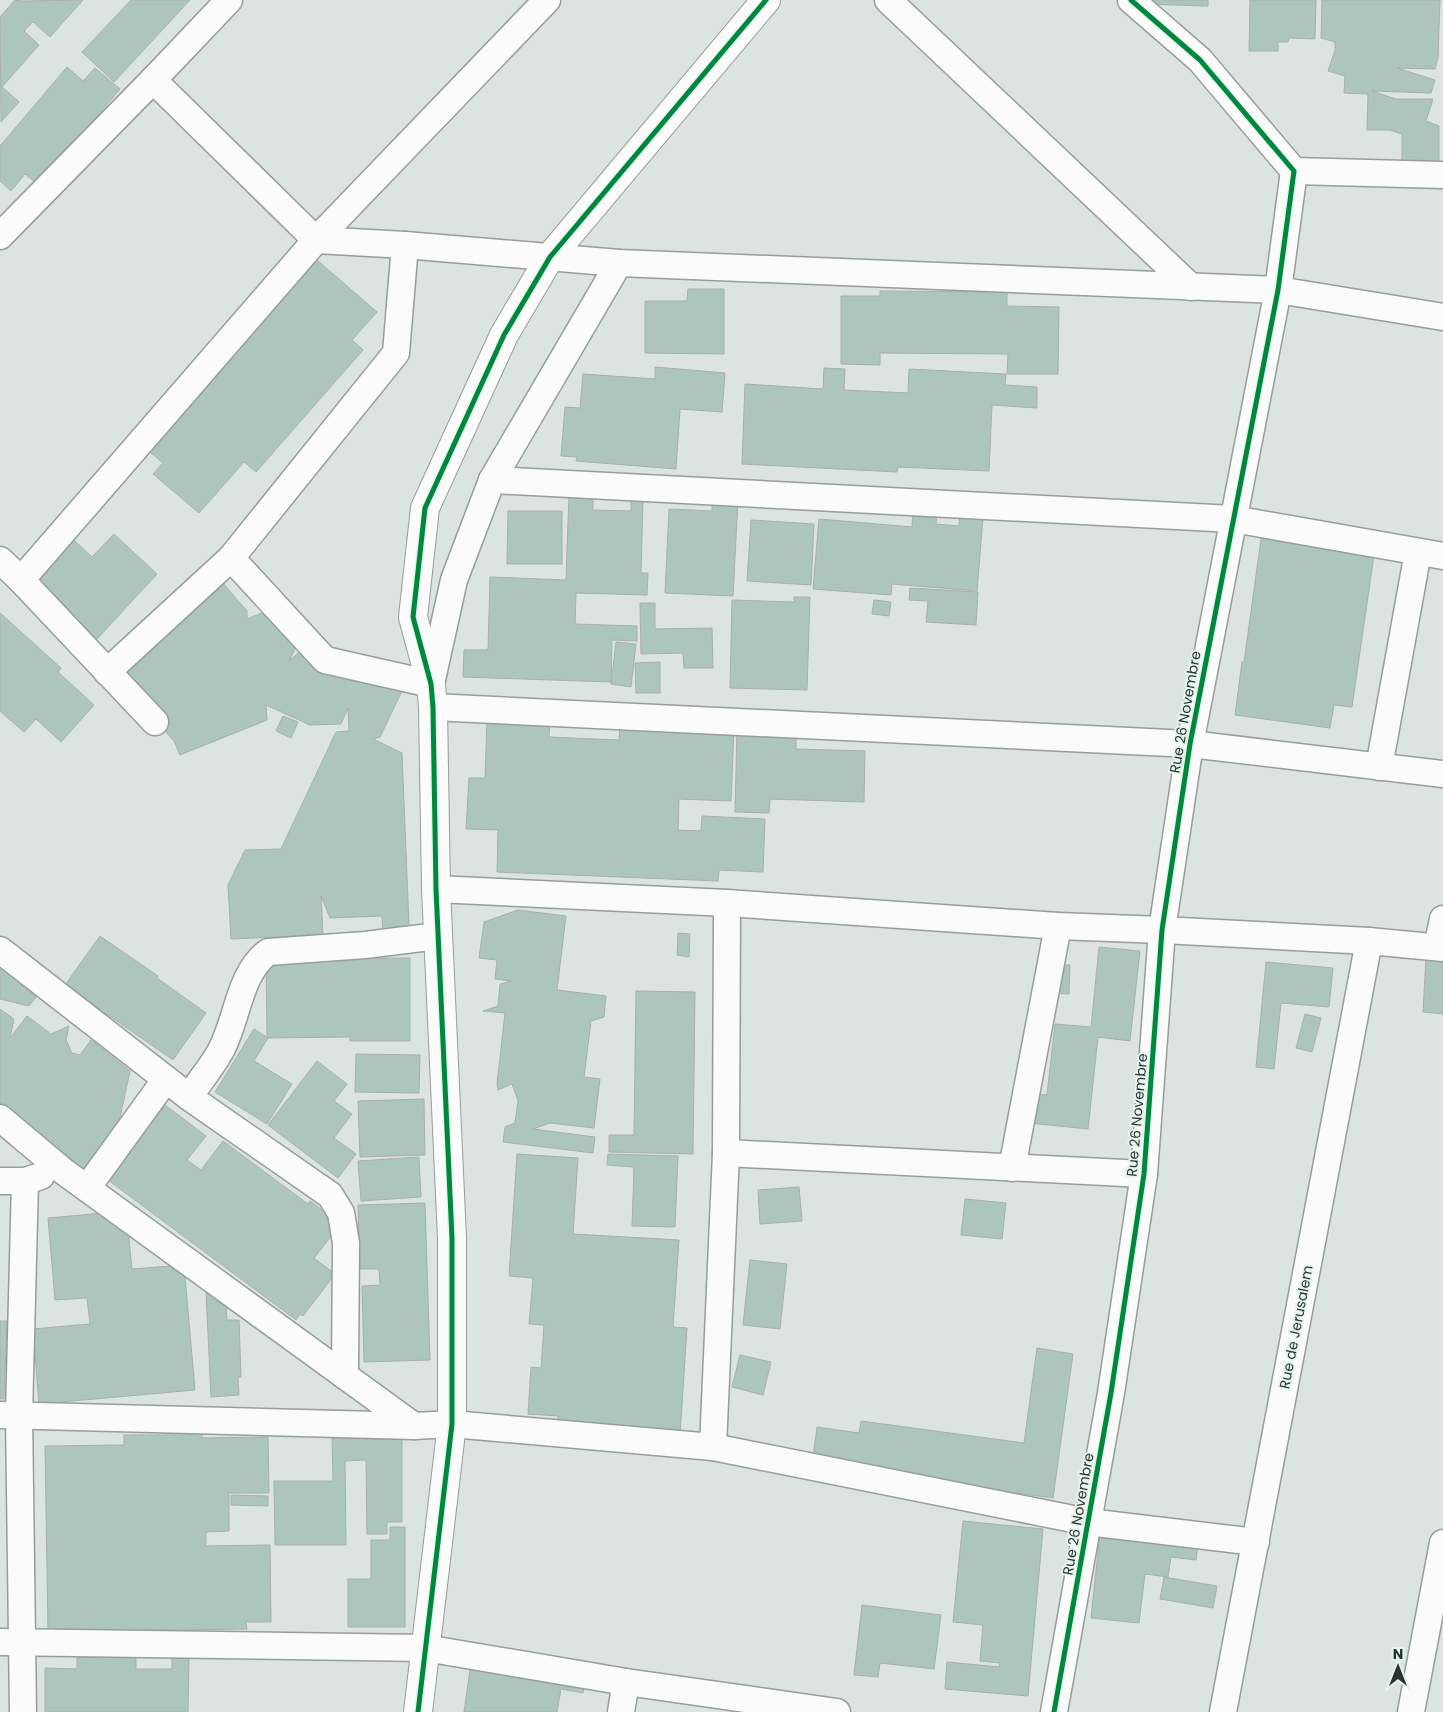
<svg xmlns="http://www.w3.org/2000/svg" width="1443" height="1712" viewBox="0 0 1443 1712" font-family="Poppins,sans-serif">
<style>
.building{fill:#acc6bd;stroke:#a8afac}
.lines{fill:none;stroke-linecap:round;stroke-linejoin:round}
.street-casing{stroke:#979d9b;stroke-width:29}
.secondary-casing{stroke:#979d9b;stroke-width:30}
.street{stroke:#fafbfa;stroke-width:26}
.secondary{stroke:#fafbfa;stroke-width:28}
.cycleway-casing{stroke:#e4f5ee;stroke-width:8}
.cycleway{stroke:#00873e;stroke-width:5}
.labels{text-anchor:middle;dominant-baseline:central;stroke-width:4;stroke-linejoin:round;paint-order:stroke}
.street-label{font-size:14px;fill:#2d3331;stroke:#e4f5ee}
</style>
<rect width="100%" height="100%" fill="#dbe4e0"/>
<!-- building -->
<g class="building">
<path d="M15,0L22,1L83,0L50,37L33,22L24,31L39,45L2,87L19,102L1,122L0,17Z"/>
<path d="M131,0H190L114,82L82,52Z"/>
<path d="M1143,0H1208V6L1143,4Z"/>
<path d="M1250,0H1316L1315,39L1289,38L1288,42H1278V51H1249Z"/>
<path d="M1322,0H1440L1438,58L1435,69L1397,68L1435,80L1431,93L1372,91L1396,99H1433L1426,121L1439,126V164L1402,162V134L1390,130H1367L1368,94L1344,93L1345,76L1328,71L1335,50V42L1321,38Z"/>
<path d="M67,67L83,81L95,68L120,89L39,185L25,174L11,191L0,181V146Z"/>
<path d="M317,260L377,312L352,340L363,350L256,472L244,462L199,513L153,474L163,463L150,452Z"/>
<path d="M688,289H724V354L645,353V301H687Z"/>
<path d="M880,291L1007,292V306L1059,307L1058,374H1007L1008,354L880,353V365L841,364V296H880Z"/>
<path d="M655,367L725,373L722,412L680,409L676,469L576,461L577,457L561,456L565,407L580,408L583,374L655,379Z"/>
<path d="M824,368L845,369L844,390L908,393L909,369L1006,374L1005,385L1037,387V408L992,405L989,471L898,467L897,472L742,464L745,384L823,389Z"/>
<path d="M569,495L593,496V510L631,511V498L643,499L641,573H648L647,595L576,593L575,624L637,626V641L612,640L611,682L463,677L464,650H488L490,577L566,580Z"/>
<path d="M712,499L738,500L733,596L665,593L669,509L712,511Z"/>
<path d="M508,511H562V564H507Z"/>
<path d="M913,512L937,514L936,524L959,526L960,515L983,517L977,591L892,584L891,595L813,589L819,519L912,527Z"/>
<path d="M751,520L814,524L811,585L747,581Z"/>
<path d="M1262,532L1375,548L1352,707L1334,705L1330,728L1235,715L1242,662H1244Z"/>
<path d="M67,534L92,557L114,534L157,574L85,652L16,588Z"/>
<path d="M221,581L247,611V619L269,610L298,643L289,661L306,646L402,691L380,737L373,739L402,753L410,949L384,950L382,916L330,918L321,896L323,935L231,939L228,885L245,850L281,849L336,732L349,731L348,708L341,724L310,725L266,705L267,720L180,755L174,741L115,673Z"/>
<path d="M910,588L978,592L976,625L926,622L928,601L909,600Z"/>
<path d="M794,597H810L807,690L730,688L732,600L794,602Z"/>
<path d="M874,600L891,602L889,616L872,614Z"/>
<path d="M640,603H655V629L712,628L713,668H684L683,653L641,654Z"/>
<path d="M0,613L61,668L58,672L94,705L61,742L36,719L24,732L0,711Z"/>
<path d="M616,642L636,644L631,687L611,684Z"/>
<path d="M660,662V693H636L635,663Z"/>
<path d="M283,716L298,722L291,738L276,731Z"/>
<path d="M487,719L550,721L549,737L619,740L620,725L734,730L731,801L679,799L678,830L701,831L702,816L765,819L763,872L719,870L718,881L497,872L498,830L466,829L469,778H485Z"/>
<path d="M737,728L796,730V749L865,751L864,802L770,799L769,813L735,812Z"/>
<path d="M518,910L566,916L557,990L606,996L604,1017L591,1021L584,1077L600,1079L594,1128L550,1123L533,1129L595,1137L593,1153L503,1142L505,1127L515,1123L518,1101L512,1084L498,1090L497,1084L505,1013L483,1011L498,1006L500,984L511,981L495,979L497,960L479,958L484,922Z"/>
<path d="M678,933L690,934L689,957L677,955Z"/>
<path d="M100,936L158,976L157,978L206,1013L173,1060L65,985Z"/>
<path d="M1099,947L1140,951L1130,1041L1098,1037L1088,1129L1029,1123L1032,1094L1047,1095L1055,1024L1091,1027Z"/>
<path d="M1426,957L1443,958V1014L1423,1012Z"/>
<path d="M410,958V1041H350V1037L267,1038L266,959Z"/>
<path d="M0,962L32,987L36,997L29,1006L0,999Z"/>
<path d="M1266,962L1333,968L1329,1007L1281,1003L1274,1069L1256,1067Z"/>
<path d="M1051,964L1070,965L1069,994L1049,993Z"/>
<path d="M636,991L695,992L693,1154L609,1152V1135H634Z"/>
<path d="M0,1009L14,1019L10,1038L27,1016L51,1034L69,1026L66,1040L72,1053L80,1055L91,1040L130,1071L119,1122L82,1170L0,1107Z"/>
<path d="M1305,1014L1321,1018L1312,1052L1296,1048Z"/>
<path d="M254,1029L268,1038L254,1061L292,1084L267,1124L215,1092Z"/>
<path d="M356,1054L420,1055L419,1093L355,1092Z"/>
<path d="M317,1061L347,1084L334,1101L352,1114L334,1138L356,1154L338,1178L268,1125Z"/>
<path d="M424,1099L425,1155L360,1157L358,1101Z"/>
<path d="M165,1105L206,1136L187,1160L201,1170L223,1141L308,1204L310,1201L341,1224L314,1258L335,1274L303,1316L300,1314L296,1320L108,1180Z"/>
<path d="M517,1154L578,1158L573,1234L679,1240L673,1327L687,1328L680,1436L556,1439L558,1416L528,1414L531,1367L541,1368L544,1325L529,1324L533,1278L509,1276Z"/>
<path d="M608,1154L678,1156L675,1227L632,1226L634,1167L607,1165Z"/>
<path d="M419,1157L421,1197L361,1201L358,1161Z"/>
<path d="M799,1187L802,1221L760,1224L758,1190Z"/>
<path d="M965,1199L1006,1203L1002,1239L961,1235Z"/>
<path d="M425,1203L430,1360L364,1362L362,1286L380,1285L379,1269H360L358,1205Z"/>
<path d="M126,1211L132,1269L184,1265L195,1390L39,1404L33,1329L90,1324L87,1298L55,1300L48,1218Z"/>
<path d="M750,1260L787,1264L780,1329L743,1325Z"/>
<path d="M225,1290L227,1320H239L241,1377H238L239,1395L211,1397L206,1291Z"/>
<path d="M0,1321H7L4,1399H0Z"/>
<path d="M1037,1348L1073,1354L1053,1498L812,1465L817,1427L859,1433L861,1421L1024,1443Z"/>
<path d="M740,1355L771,1362L763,1395L732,1387Z"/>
<path d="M202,1428V1438L268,1437L269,1493H229V1531L206,1532V1546L270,1545L271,1622H246L247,1629L48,1632L45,1446L124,1445V1435H167V1429Z"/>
<path d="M332,1434H402V1522H387V1534H367L366,1460L345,1461L346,1545H275L274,1481H333Z"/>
<path d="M231,1495L268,1496V1506L231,1505Z"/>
<path d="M963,1521L1043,1529L1028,1696L945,1689L947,1662L999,1667L1000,1663L980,1661L983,1625L953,1622Z"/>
<path d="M1101,1523L1198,1543L1196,1560L1171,1557L1168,1577L1145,1574L1139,1623L1091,1618Z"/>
<path d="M390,1527H405V1627H348V1579H371V1540H390Z"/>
<path d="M1164,1577L1217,1586L1213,1608L1160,1599Z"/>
<path d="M862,1605L941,1615L934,1669L880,1663L878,1677L854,1675Z"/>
<path d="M77,1655L136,1656V1669H172V1657H189L188,1712H45V1668L77,1669Z"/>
<path d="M472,1656L585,1681L583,1693L561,1689L557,1712H464Z"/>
</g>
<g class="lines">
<!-- street casing -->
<g class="street-casing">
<g id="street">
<path d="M888,0L1191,287"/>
<path d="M153,80L316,240L405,245L619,263L1278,290L1443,317"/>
<path d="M1294,171L1443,175"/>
<path d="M0,236L153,80L229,0"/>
<path d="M492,480L1233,519L1443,556"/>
<path d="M231,558L325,660L431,684L454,580L492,480L619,263"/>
<path d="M0,560L21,580L155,722"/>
<path d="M21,580L316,240L547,0"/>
<path d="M107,672L231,558L396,353L405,245"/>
<path d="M433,707L1190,744L1443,774"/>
<path d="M1379,767L1418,552"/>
<path d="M436,889L727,903L1058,926L1162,930L1369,941L1443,948"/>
<path d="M1437,947L1443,919"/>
<path d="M0,950L189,1097L330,1195L341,1213L346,1243L345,1376"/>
<path d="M189,1097C199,1082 211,1068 220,1052C238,1020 238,975 268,952L365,945L438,936"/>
<path d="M0,1118L63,1171L414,1426"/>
<path d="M726,1153L1144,1174"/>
<path d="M1012,1168L1058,926"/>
<path d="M0,1181H25L41,1176"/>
<path d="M87,1188L166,1079"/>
<path d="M0,1415L414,1426L452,1424L713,1447L1088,1522L1256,1542"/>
<path d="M713,1447L726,1153L727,903"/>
<path d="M0,1642L425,1648L626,1682L837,1712"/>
<path d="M23,1712L19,1415L25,1181"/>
<path d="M621,1712L626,1682"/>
<path d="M1054,1712L1111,1393L1144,1174L1162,930L1190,744L1278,290L1294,171L1200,60L1131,0"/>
<path d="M1223,1712L1369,941"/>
<path d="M1411,1712L1443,1543"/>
</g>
</g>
<!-- secondary casing -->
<g class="secondary-casing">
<path id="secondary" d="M418,1712L452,1424V1238L436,889L433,707L431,684L413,617L425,508L504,335L550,257L766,0"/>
</g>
<!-- street -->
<use href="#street" class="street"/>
<!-- secondary -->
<use href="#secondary" class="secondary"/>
<!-- cycleway casing -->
<g class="cycleway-casing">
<g id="cycleway">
<path d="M418,1712L452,1424V1238L436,889L433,707L431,684L413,617L425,508L504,335L550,257L766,0"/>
<path d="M1054,1712L1111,1393L1144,1174L1162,930L1190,744L1278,290L1294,171L1200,60L1131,0"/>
</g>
</g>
<!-- cycleway -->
<use href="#cycleway" class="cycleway"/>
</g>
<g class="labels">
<!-- street labels -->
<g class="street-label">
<text transform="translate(1185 712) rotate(-80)">Rue 26 Novembre</text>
<text transform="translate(1137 1115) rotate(-85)">Rue 26 Novembre</text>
<text transform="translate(1296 1327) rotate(-79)">Rue de Jerusalem</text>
<text transform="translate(1078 1514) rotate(-80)">Rue 26 Novembre</text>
</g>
</g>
<!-- north arrow -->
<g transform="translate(1398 1667)" stroke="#e4f5ee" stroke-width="4" paint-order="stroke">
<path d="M0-4L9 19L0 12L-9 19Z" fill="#2d3331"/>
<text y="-8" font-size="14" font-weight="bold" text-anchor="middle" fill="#2d3331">N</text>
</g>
</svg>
